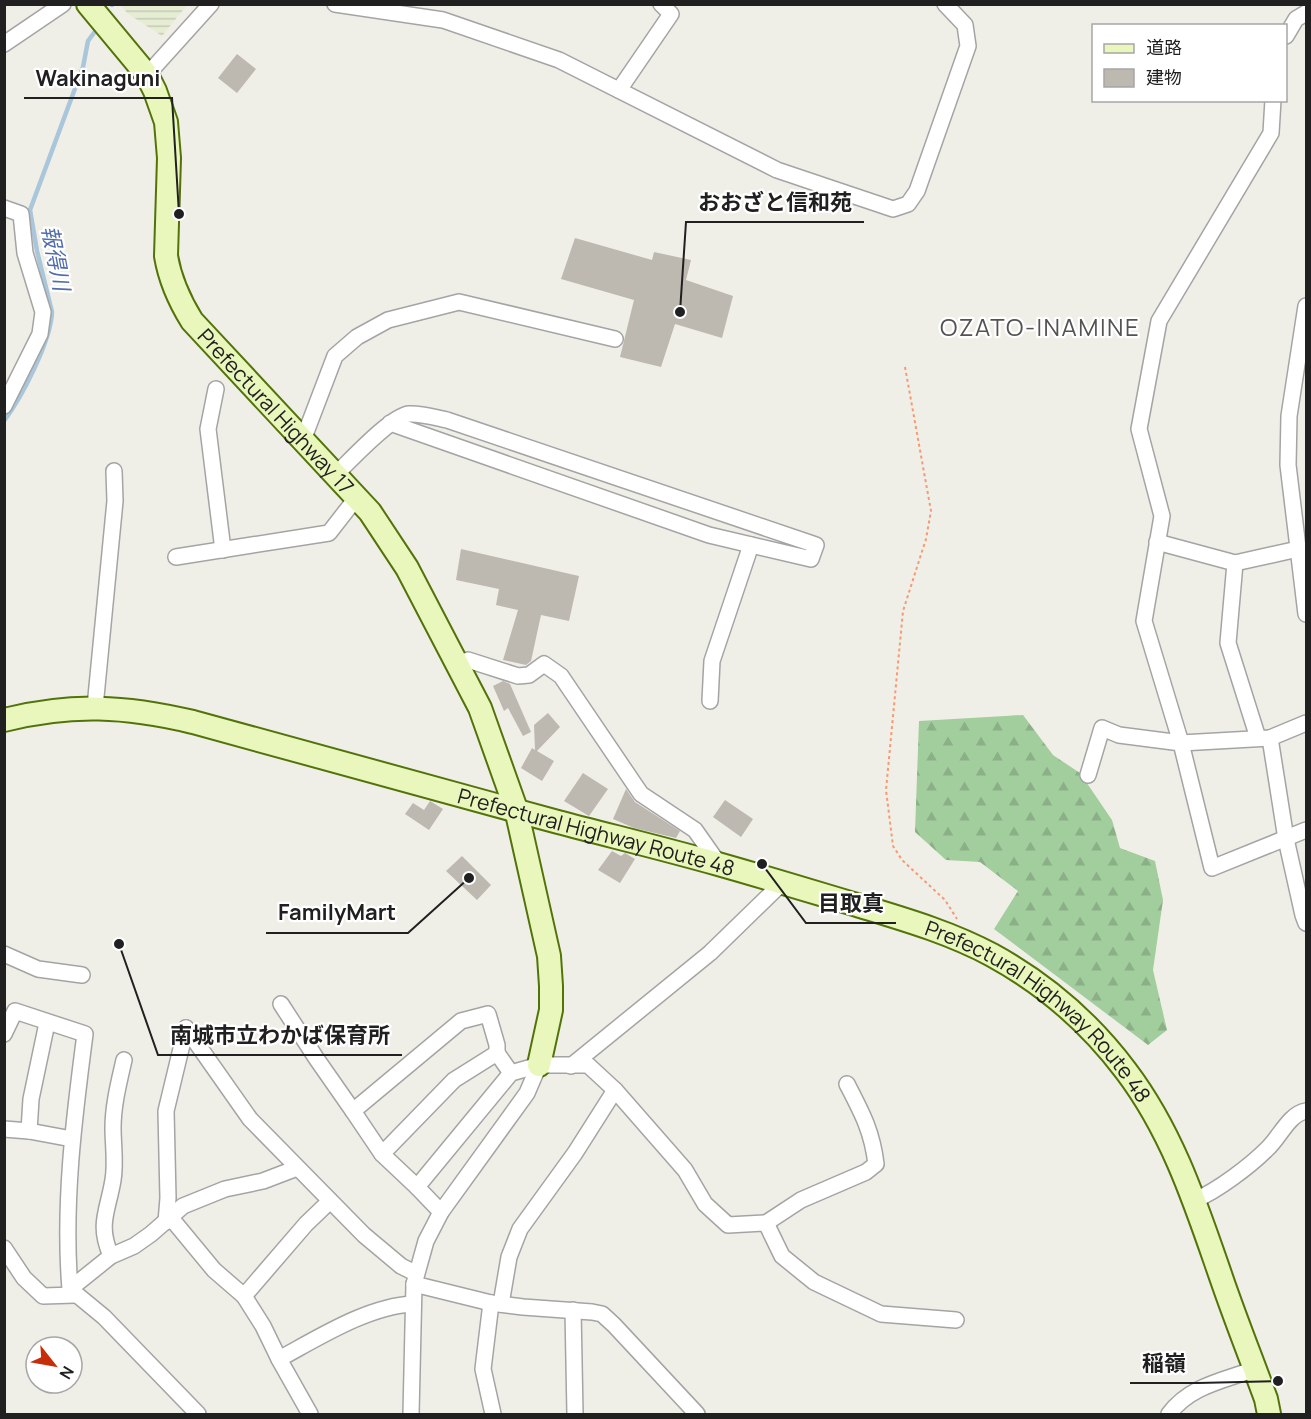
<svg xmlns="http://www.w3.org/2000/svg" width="1311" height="1419" viewBox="0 0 1311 1419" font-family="Manrope,'Noto Sans JP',sans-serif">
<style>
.farmland{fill:url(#farmland-rules)}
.forest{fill:url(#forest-firs)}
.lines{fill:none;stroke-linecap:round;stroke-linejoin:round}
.stream{stroke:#a9c6db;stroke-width:4.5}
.building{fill:#bdb8b0}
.street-casing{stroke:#a4a4a4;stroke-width:18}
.secondary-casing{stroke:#53730a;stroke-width:26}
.path{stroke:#f49a74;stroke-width:2;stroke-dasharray:3 3;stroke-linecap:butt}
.street{stroke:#fff;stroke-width:15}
.secondary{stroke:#e9f7bd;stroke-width:22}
.labels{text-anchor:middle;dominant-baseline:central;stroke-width:4.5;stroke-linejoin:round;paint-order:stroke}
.street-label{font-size:21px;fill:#202020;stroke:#fff}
.water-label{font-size:22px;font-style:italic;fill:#506cac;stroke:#fff}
.quarter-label{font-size:24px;letter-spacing:1.5px;fill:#535353;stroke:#fff}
.leader{fill:none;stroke:#202020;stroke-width:2}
.callout-dot{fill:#202020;stroke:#fff;stroke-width:2}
.callout-label{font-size:22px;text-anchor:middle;font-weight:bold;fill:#202020;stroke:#fff;stroke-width:4.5;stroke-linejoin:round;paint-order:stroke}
</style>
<defs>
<pattern id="farmland-rules" width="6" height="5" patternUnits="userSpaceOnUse" patternTransform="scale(1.5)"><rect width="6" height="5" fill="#e6edd3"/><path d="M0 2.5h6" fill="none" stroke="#c5cbb5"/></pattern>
<pattern id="forest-firs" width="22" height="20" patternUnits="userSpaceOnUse" patternTransform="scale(1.5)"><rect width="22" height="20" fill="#a2cd9d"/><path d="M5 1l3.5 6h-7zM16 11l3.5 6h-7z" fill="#8bb087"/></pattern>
</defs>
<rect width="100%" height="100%" fill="#f0efe7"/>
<!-- farmland -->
<path class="farmland" d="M121,5H187L162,36L127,13Z"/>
<!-- forest -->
<path class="forest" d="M1023,715L1053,755L1080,773L1112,820L1120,848L1155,861L1163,900L1153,970L1167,1030L1148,1045L994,929L1018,891L980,862L946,860L915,832L919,721Z"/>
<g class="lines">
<!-- stream -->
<g class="stream">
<path d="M112,5V4"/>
<path d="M4,421C22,397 51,341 52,312L37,251L30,210L83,67L88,41L96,30"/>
</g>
</g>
<!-- building -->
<g class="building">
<path d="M237,54L256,69L237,93L218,78Z"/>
<path d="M575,238L652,260L654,252L691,260L686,280L733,296L722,338L675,324L661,367L620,357L634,300L561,279Z"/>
<path d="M461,549L579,576L569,621L541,615L531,661L526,665L503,660L518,610L496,605L499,589L456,580Z"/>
<path d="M503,681L510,684L531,732L523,736L508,708L504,711L493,686Z"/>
<path d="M548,713L560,727L537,751L554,761L542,781L521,768L532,748L535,750L534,725Z"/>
<path d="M583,773L608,789L589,816L564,801Z"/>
<path d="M626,789L635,802L680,831L676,838L634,828L613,819Z"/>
<path d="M725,800L753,819L741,837L713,817Z"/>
<path d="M430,801L443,809L429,830L405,814L413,803L424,810Z"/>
<path d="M612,851L621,856L625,853L635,859L620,883L598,870Z"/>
<path d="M462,856L491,885L477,900L446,871Z"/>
</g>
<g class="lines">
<!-- street casing -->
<g class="street-casing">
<g id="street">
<path d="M335,4L443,20L559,60L777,170L893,209L908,204L917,191L968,46L965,25L945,4"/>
<path d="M1286,36L1296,19L1306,13"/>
<path d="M4,44L63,4"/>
<path d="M147,75L211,4"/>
<path d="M619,90L671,14L661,4"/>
<path d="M1273,100L1271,133L1159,321L1139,429L1162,516L1144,621L1181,743L1270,738L1306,723"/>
<path d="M4,208L21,214L25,253L43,312L40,334L4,406"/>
<path d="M1306,306L1289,416L1288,465L1306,614"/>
<path d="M216,389L208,429L223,550"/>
<path d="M303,440L335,356L357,337L388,320L459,302L615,339"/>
<path d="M336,474C351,460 391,416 409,414C421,413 436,418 447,420L816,545L811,559L709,535L390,423"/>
<path d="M1157,542L1235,563L1298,549"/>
<path d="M176,557L329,533L357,497"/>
<path d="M1235,563L1228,643L1258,738"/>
<path d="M457,665L468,660L518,676L529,675L544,664L561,676L641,794L695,830L719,864"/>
<path d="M710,701L712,661L751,545"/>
<path d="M95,707L115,501L114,471"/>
<path d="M1270,738L1286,839L1303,915L1306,923"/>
<path d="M1088,775L1102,728L1119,735L1181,743L1212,868L1306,830"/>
<path d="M4,954L38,969L82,975"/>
<path d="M281,1004L316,1058L353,1111"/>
<path d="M186,1028L250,1119L364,1235L401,1266L415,1273"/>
<path d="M4,1034L15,1011L85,1034C74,1118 63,1204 70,1289"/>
<path d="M571,1066L710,953L783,882"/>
<path d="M511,1073L497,1053L454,1080L382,1154L417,1187L511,1073L539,1065H588L615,1090L685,1170L705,1204L728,1225L766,1223L782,1256L814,1282L881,1314L956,1320"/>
<path d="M4,1129L29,1131L72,1139"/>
<path d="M29,1131L31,1099L47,1023"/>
<path d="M382,1154L353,1111L461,1021L488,1014L497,1045V1053"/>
<path d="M417,1187L441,1212"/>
<path d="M1195,1200C1217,1191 1250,1166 1267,1149C1280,1137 1289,1114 1306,1111"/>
<path d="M171,1218L214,1270L244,1296L306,1224L330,1201"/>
<path d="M166,1222L168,1198L166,1111L186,1028"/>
<path d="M766,1223L801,1200L866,1172L876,1164C872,1131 862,1113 847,1084"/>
<path d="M4,1248L24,1278L43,1296L75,1295"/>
<path d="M111,1256C97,1224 108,1211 113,1180C116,1163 113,1145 113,1128C113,1105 119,1082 124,1060"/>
<path d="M414,1284L491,1303L523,1307L592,1312L602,1314L614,1325L697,1414"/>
<path d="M244,1296L263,1326L279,1359C318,1338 368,1306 413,1304"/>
<path d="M491,1303L483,1369L493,1414"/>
<path d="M501,1304L509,1257L520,1229L575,1153L615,1090"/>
<path d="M573,1310L575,1414"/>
<path d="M279,1359L310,1414"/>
<path d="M198,1414L104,1317L70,1289L111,1256L134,1246L151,1234L183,1206L225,1189L263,1181L297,1168"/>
<path d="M411,1414L414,1284L426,1241L441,1212L527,1093L539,1065"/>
<path d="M1169,1414C1190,1386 1222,1381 1255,1369"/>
</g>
</g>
<!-- secondary casing -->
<g class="secondary-casing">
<g id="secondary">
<path id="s1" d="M88,4L147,75L155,91L166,122L169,158L166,256C170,280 179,300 192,321L370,512L407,568L480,708L516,809L549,956L551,986V1010L539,1065"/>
<path id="s2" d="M4,720C73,703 125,706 193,722C314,755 436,789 558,822C611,836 665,849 718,864C764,877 810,891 857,905C903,919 949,932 992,955C1045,984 1090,1023 1126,1071C1173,1133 1196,1205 1221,1277C1235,1318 1251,1358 1266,1399L1269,1414"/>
</g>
</g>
<!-- path -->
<path class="path" d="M905,367L931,511L926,539L903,611L886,790L893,846L902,860L945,900L957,919"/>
<!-- street -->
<use href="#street" class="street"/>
<!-- secondary -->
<use href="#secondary" class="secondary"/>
</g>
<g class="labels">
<!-- street labels -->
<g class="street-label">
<text stroke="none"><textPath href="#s1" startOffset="471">Prefectural Highway 17</textPath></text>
<text stroke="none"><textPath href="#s2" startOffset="609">Prefectural Highway Route 48</textPath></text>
<text stroke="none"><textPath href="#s2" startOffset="1095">Prefectural Highway Route 48</textPath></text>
</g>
<!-- water labels -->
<g class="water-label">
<text transform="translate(56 258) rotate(79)">報得川</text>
</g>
<!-- quarter labels -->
<g class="quarter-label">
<text x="1040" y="326">OZATO-INAMINE</text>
</g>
</g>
<!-- callouts -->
<path class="leader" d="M179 214L172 98H24M680 312L686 222H864M762 864L806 923H896M469 878L408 933H266M119 944L158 1055H402M1278 1381L1198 1383H1130"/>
<g class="callout-dot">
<circle cx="179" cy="214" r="6"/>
<circle cx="680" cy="312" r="6"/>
<circle cx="762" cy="864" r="6"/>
<circle cx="469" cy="878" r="6"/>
<circle cx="119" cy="944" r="6"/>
<circle cx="1278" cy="1381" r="6"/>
</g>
<g class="callout-label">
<text x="98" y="86">Wakinaguni</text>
<text x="775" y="210">おおざと信和苑</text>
<text x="851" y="911">目取真</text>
<text x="337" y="920">FamilyMart</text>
<text x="280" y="1043">南城市立わかば保育所</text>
<text x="1164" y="1371">稲嶺</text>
</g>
<!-- border -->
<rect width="1311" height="1419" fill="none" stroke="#202020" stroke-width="12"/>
<!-- legend -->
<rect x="1092" y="24" width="195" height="78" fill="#ffffff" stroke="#a6a6a6" stroke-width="1.5"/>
<rect x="1104" y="44" width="30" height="9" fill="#e9f7bd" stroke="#a6a6a6" stroke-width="1.5"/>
<text x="1146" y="54" font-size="18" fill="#202020">道路</text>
<rect x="1104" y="69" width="30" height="18" fill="#bdb8b0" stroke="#a6a6a6" stroke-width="1.5"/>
<text x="1146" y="84" font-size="18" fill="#202020">建物</text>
<!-- north arrow -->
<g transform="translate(54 1365) rotate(121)"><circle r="28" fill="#ffffff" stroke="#a6a6a6" stroke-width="1.5"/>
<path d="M0-4.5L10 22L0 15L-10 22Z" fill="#c62e09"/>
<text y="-9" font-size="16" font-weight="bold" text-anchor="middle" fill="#202020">N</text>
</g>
</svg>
